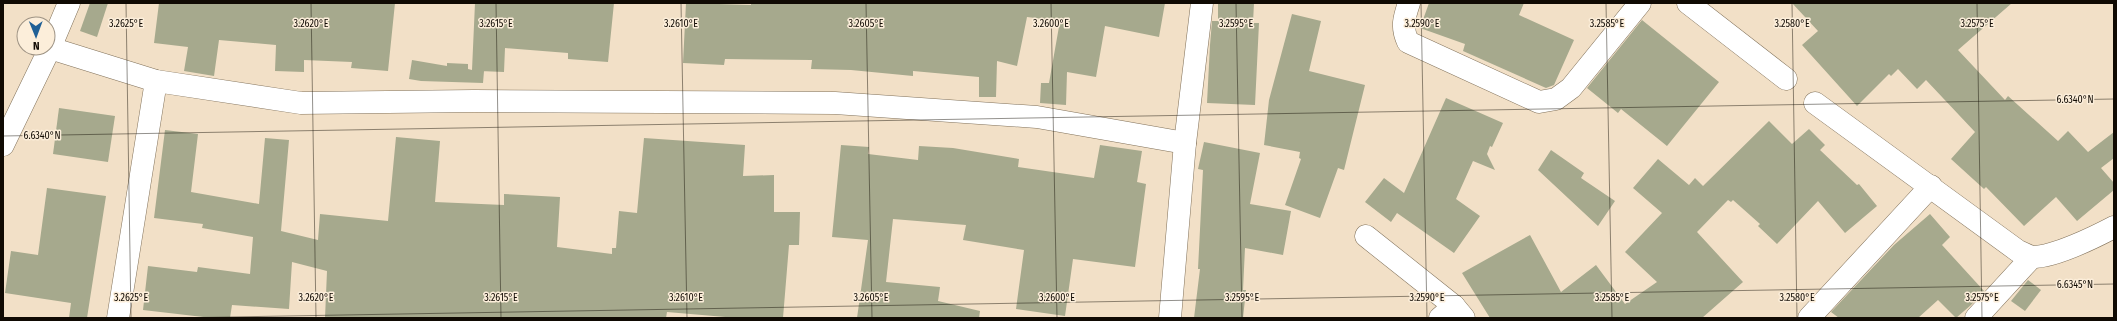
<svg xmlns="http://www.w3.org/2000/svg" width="2117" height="321" viewBox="0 0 2117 321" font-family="'Fira Sans Condensed',sans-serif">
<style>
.building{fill:#a6a98d}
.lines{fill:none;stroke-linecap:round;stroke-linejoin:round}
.street-casing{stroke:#82725b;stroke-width:23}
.street{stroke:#fff;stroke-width:22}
.ticks{fill:none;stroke:#100a03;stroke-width:1;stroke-opacity:0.45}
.ticks-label{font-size:10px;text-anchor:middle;fill:#100a03;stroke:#fceeda;stroke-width:3;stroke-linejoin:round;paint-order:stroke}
</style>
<rect width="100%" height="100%" fill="#f2e0c7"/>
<!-- building -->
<g class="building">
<path d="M90,3H108L97,37L80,31Z"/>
<path d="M159,3H395L388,71L351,68L352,62L304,60V72L275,71L276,45L219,40L214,76L184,71L188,47L154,43Z"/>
<path d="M475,3H614L608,62L568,59V53L505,48L504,72L480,71H484L483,83L421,81L409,79L412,60L447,66V63L468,64V69L472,70Z"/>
<path d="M686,3L751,5V3H1165L1159,37L1105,26L1096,77L1067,72L1066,105L1040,103L1041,83H1049L1060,21L1027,17L1017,66L997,61L996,97H979V77L913,71V76L851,70L811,69L812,60L725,59L724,65L683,63Z"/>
<path d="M1218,3H1254L1253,23H1259L1255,105L1207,103L1210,45L1212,21H1218Z"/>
<path d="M1429,3H1524L1519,15L1574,40L1554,85L1546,88L1463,51L1465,44L1420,28Z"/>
<path d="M1792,3H2012L1958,50L2005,100L2008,96L2058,141L2068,131L2088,152L2114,132V158L2101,168L2114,183V190L2077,221L2056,197L2024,226L1986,187L1984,189L1951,159L1975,132L1926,80L1917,89L1898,69L1891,76L1889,74L1857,106L1802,45L1818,31Z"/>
<path d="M1292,14L1321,21L1309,71L1365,85L1344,170L1338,168L1320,218L1285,205L1301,159L1299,158L1300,152L1264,145L1269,100Z"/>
<path d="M1642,20L1719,82L1667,146L1621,109L1618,113L1587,88Z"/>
<path d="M1446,98L1503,123L1492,147L1490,146L1487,154L1495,170L1473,161L1456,199L1480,216L1454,253L1397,213L1391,222L1365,202L1384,178L1404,193Z"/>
<path d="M59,108L115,116L108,162L53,154Z"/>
<path d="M1769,121L1792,144L1809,129L1825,145L1820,150L1857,185L1859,184L1877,206L1845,233L1818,201L1777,244L1758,226L1760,224L1733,200L1731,202L1728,200L1697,232L1743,282L1702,318H1490L1462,273L1530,235L1561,292L1596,265L1625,304L1657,282L1625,252L1662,213L1633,188L1658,159L1689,185L1695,178L1703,186Z"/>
<path d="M165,130L198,134L191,192L259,204L265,138L289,140L281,231L318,240L320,214L388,221L396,137L440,141L435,202L504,205V194L560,197L557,247L612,254V248H616L619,211L637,213L644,138L745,145L743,176L774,175V212H800L799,245H789L783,318H737L667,312L666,318H325L327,271L292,262L289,309L232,305L230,318H212L143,310L148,266L197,272L198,267L250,274L253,237L202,228L203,224L154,218Z"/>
<path d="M1204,142L1260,153L1250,204L1291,211L1283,255L1245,248L1243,290H1246L1243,318H1194L1200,269H1198L1203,170L1198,169Z"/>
<path d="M841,145L869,147L868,154L918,160L919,146L953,148L1019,159L1018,167L1094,178L1100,145L1142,151L1137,182L1146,184L1135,267L1073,259L1065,316L1016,309L1024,250L963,240L966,225L893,219L886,282L940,287L938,301L980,311L979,318H857L868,240L832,237Z"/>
<path d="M1551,150L1584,173L1581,178L1615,201L1598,226L1538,170Z"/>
<path d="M47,188L106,196L87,318H69L71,303L5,293L11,251L38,255Z"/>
<path d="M1930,214L1950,237L1942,245L1984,291L1971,305L1956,318L1938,300L1918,318H1839L1831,312L1894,245Z"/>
<path d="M2028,280L2041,290L2025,311L2011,301Z"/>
</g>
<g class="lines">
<!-- street casing -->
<g class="street-casing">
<g id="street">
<path d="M1409,3C1404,18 1401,27 1408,42L1539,102L1556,99L1571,88L1640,3"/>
<path d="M1688,3L1786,79"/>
<path d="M50,48L156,81L301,103L474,101L835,103L1037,117L1185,143"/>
<path d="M1815,103L2018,251C2023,253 2028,256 2033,257C2054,257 2095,237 2114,227"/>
<path d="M3,145L50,48L69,3"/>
<path d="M1366,236L1454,306L1464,318"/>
<path d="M118,318L156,81"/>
<path d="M1170,318L1185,143L1202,3"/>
<path d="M1440,318L1454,306"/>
<path d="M1809,318L1931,186"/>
<path d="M1976,318L2032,257"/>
</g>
</g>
<!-- street -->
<use href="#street" class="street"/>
</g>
<!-- ticks -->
<path class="ticks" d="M126,3L131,318M311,3L316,318M496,3L501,318M681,3L687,318M866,3L872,318M1051,3L1057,318M1236,3L1242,318M1421,3L1427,318M1606,3L1612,318M1792,3L1797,318M1977,3L1982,318M3,136L2114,99M172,318L2114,284"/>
<g class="ticks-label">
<text x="126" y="27">3.2625°E</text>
<text x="311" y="27">3.2620°E</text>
<text x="496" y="27">3.2615°E</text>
<text x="681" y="27">3.2610°E</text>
<text x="866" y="27">3.2605°E</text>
<text x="1051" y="27">3.2600°E</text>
<text x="1236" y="27">3.2595°E</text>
<text x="1422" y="27">3.2590°E</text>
<text x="1607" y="27">3.2585°E</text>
<text x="1792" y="27">3.2580°E</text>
<text x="1977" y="27">3.2575°E</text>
<text x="2075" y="103">6.6340°N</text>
<text x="42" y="139">6.6340°N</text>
<text x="2075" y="288">6.6345°N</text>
<text x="131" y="301">3.2625°E</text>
<text x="316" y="301">3.2620°E</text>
<text x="501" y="301">3.2615°E</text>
<text x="686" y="301">3.2610°E</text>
<text x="871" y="301">3.2605°E</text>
<text x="1057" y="301">3.2600°E</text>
<text x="1242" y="301">3.2595°E</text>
<text x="1427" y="301">3.2590°E</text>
<text x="1612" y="301">3.2585°E</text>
<text x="1797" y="301">3.2580°E</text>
<text x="1982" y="301">3.2575°E</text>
</g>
<!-- border -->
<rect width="2117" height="321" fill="none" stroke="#100a03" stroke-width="8"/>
<!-- north arrow -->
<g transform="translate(36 36) rotate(179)"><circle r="19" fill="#fceeda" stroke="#9e9384"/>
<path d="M0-3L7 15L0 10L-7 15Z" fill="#206096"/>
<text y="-6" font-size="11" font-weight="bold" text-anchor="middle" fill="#100a03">N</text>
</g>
</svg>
